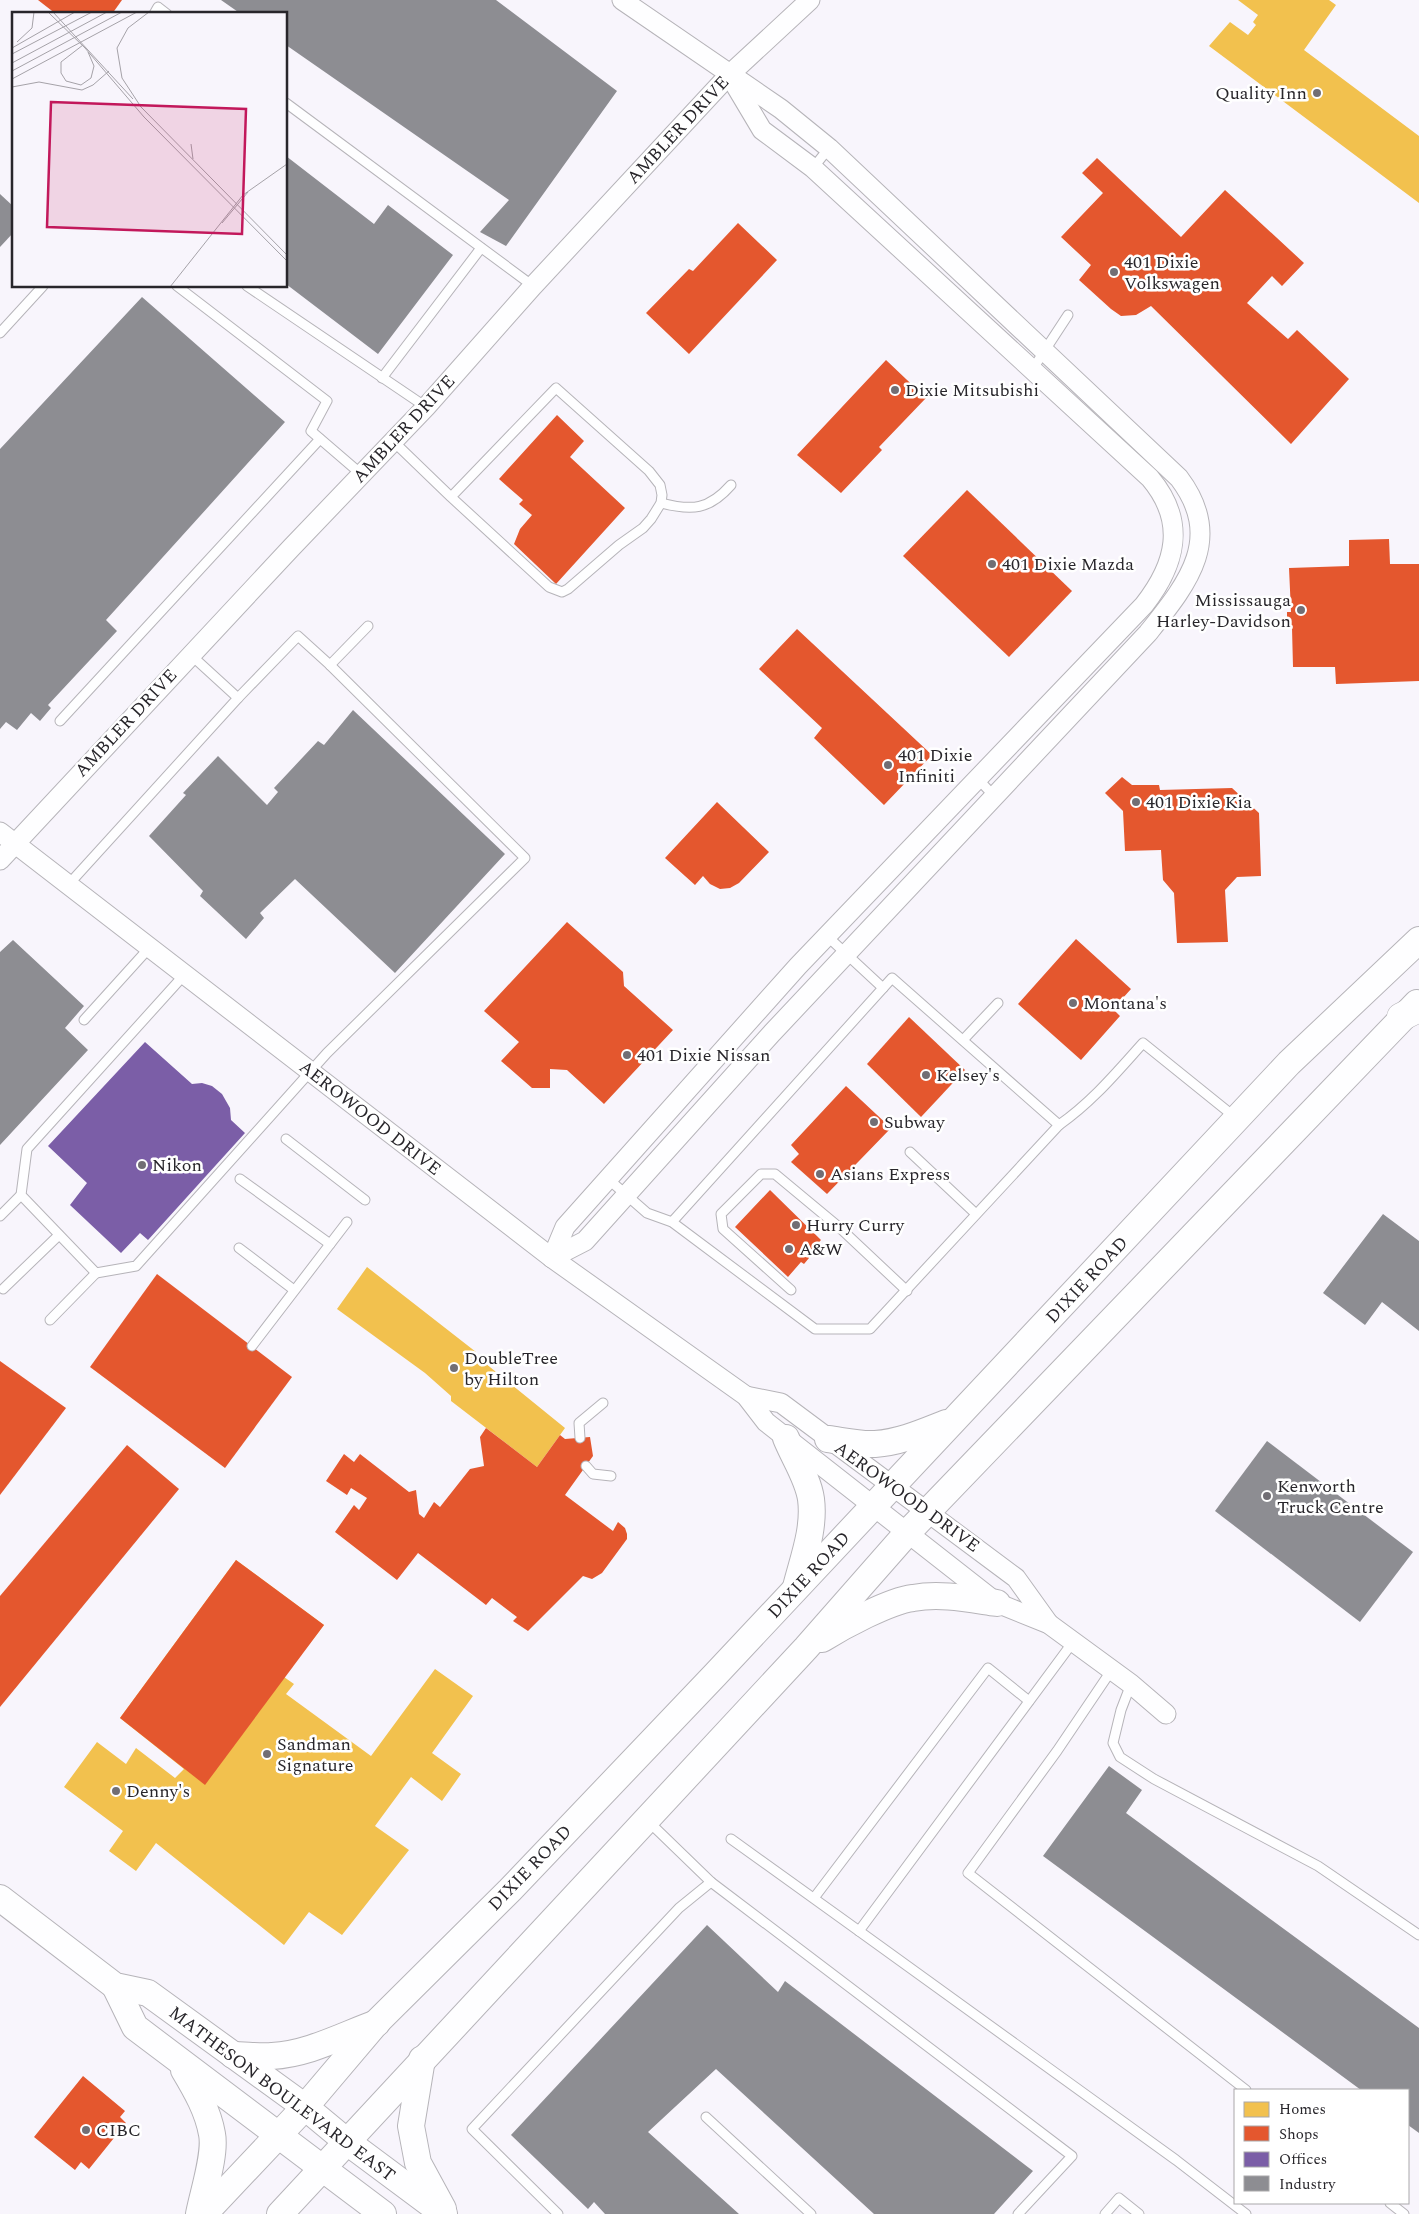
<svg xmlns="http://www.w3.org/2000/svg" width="1419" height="2214" viewBox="0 0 1419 2214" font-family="Spectral,serif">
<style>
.homes{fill:#f2c14e}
.shops{fill:#e4572e}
.offices{fill:#7b5ea7}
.industry{fill:#8d8d92}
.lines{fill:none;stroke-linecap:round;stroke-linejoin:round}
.lane-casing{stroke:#b6b4b9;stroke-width:11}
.street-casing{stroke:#b6b4b9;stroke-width:21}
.secondary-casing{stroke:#b6b4b9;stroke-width:28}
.highway-casing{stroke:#b6b4b9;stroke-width:29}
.lane{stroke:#fefeff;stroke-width:9}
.street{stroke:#fefeff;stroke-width:19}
.secondary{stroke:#fefeff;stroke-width:26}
.highway{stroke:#fefeff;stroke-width:28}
.poi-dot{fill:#716e74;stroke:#fff;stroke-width:2}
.labels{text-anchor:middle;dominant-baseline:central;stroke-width:5;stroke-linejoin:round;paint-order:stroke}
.poi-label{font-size:18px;fill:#28262b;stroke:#fff;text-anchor:start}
.street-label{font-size:18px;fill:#28262b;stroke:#fff}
.inset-road{fill:none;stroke:#a5a2a8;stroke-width:1}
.view{fill:#c2185b;fill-opacity:0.15;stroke:#c2185b;stroke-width:2.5}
.inset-edge{fill:none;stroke:#28262b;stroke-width:2.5}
</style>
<rect width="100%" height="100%" fill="#f8f5fc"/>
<!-- homes -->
<g class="homes">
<path d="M1238,0H1329L1336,5L1304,50L1419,136V203L1209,46L1230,22L1248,35L1256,25L1253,22L1258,15Z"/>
<path d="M367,1267L476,1352L470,1359L475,1362L480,1359L565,1428L537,1467L451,1401V1396L425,1373L337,1309Z"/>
<path d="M236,1560L324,1625L284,1677L294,1684L286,1694L371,1756L435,1669L473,1696L432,1753L461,1774L442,1801L411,1777L375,1826L409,1850L342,1935L309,1912L284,1945L156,1843L136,1871L109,1851L123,1831L64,1787L97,1742L126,1764L136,1748L175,1778L184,1769L120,1718Z"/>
</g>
<!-- shops -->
<g class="shops">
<path d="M38,0H122L112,14H56Z"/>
<path d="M1097,158L1181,237L1225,190L1304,263L1282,286L1272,276L1247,303L1288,339L1297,330L1349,379L1291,444L1151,306L1136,315L1121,316L1111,309L1079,280L1091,265L1061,237L1103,193L1082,173Z"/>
<path d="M738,223L777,260L689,354L646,313L689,269L693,271Z"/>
<path d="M886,360L926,398L879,447L882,450L841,493L797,455Z"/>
<path d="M557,415L584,441L570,457L625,508L556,584L514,544L520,529L532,515L519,504L523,500L499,479Z"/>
<path d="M967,490L1072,591L1009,657L903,556Z"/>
<path d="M1389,539L1390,564H1419V681L1336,684L1335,667H1293L1292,628H1287V612H1291L1289,568L1349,566V540Z"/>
<path d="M797,629L932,755L884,805L814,738L822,728L759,669Z"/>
<path d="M1122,777L1132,785H1159L1160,790L1232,788L1259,813L1261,876L1237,877L1225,890L1228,942L1177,943L1174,893L1163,880L1161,850L1125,851L1123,811L1105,793Z"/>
<path d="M717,802L769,852L739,883L730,888L720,889L710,884L703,876L695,885L665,858Z"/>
<path d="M567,922L623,972L624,986L673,1030L604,1104L567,1070L550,1069V1088H532L501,1061L519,1042L484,1011Z"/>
<path d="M1076,939L1131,989L1113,1009L1120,1016L1081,1060L1018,1004Z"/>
<path d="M909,1017L965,1070L921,1117L867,1064Z"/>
<path d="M846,1086L891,1128L827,1194L791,1162L799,1154L791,1145Z"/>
<path d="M770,1190L821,1240L807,1255L809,1258L804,1264L801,1262L788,1277L735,1227Z"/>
<path d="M157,1274L292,1377L225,1468L90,1367Z"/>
<path d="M0,1361L66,1408L0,1495Z"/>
<path d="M486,1428L537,1467L560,1435L565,1439L590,1437L593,1456L565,1495L613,1531L618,1522L625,1528L627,1534V1539L602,1573L592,1579L583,1576L528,1631L513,1621L517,1617L492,1598L486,1605L418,1553L397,1580L335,1532L354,1505L359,1510L367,1498L351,1488L347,1495L326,1481L344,1454L354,1462L360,1454L409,1492L416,1490L419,1514L424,1518L434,1502L440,1507L470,1469L484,1466L480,1437Z"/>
<path d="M127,1445L179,1489L0,1707V1596Z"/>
<path d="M236,1560L324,1625L205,1785L120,1718Z"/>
<path d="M83,2076L125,2111L120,2117L126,2123L89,2169L81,2162L75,2170L34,2137Z"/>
</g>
<!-- offices -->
<path class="offices" d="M145,1042L192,1084L202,1083L212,1086L222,1094L230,1108L231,1120L245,1133L148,1240L140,1233L121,1253L70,1205L87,1183L48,1146Z"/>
<!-- industry -->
<g class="industry">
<path d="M221,0H496L617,91L506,246L480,232L509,200L286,45V14H241Z"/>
<path d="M286,156L374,224L388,205L453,255L378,354L286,284Z"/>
<path d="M0,194L14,207V232L0,247Z"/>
<path d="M142,297L285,422L106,620L117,631L48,705L51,708L40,721L31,713L17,730L6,722L0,729V449Z"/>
<path d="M353,710L505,854L395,973L295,879L260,913L264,918L246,939L200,896L203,891L149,836L186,795L183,793L218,756L267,805L278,792L274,788L318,741L324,745Z"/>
<path d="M13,940L84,1006L65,1028L88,1050L0,1145V952Z"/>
<path d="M1383,1214L1419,1241V1331L1382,1302L1365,1325L1323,1293Z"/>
<path d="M1267,1441L1413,1552L1360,1622L1215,1511Z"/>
<path d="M1109,1766L1142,1790L1126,1813L1419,2028V2133L1408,2125V2090H1361L1043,1856Z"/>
<path d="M707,1925L778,1992L785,1981L1033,2171L994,2214H874L716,2069L648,2132L739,2214H605L594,2202L588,2209L511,2135Z"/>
</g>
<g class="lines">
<!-- lane casing -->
<g class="lane-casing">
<g id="lane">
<path d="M154,14L158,7L167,14"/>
<path d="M286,103L533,286"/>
<path d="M813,168L829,148"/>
<path d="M177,286L327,401L311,431L361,474"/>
<path d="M247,286L426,407"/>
<path d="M0,333L43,286"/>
<path d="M1032,370L1068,315"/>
<path d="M382,378L481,248"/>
<path d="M393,441L451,497L556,388L649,471L660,485L662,495L661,503L651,519L643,528L619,545L568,589L562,592L549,587L451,497"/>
<path d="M661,503C692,511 709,510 731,485"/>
<path d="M191,655L238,698"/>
<path d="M330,665L368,626"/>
<path d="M60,721L320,439"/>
<path d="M977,778L995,797"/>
<path d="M69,884L238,698L298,636L330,665L525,858L327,1053L136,1266L96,1273L21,1195L27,1149L185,974"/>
<path d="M827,936L883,988L892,978L1059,1125"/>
<path d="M84,1020L150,947"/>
<path d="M963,1040L998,1003"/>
<path d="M286,1139L365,1200"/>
<path d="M910,1152L976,1214"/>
<path d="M607,1178L647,1213L672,1222L815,1329H870L1059,1125C1092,1102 1116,1073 1143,1043L1236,1118"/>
<path d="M240,1179L330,1244"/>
<path d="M0,1216L21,1195"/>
<path d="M672,1222L883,988"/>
<path d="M239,1248L294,1290"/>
<path d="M3,1289L59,1235"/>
<path d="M791,1290L723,1229L721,1214L761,1174H775L840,1228L907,1291"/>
<path d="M50,1320L96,1273"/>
<path d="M252,1346L347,1222"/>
<path d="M580,1438L579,1423L603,1403"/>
<path d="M586,1466L593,1474L611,1476"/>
<path d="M1073,1642L859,1931L1176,2160L1246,2214"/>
<path d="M1111,1671L1057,1751L968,1873L1246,2090"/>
<path d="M1131,1684L1121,1710L1113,1743L1120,1757L1154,1779L1318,1866L1419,1935"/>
<path d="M731,1839L859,1931"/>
<path d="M711,1882L1072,2156L1018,2214"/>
<path d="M814,1898L988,1668L1029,1701"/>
<path d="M706,2117L811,2214"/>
<path d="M1390,2203L1404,2214"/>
<path d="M558,2214L472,2129L679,1908L711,1882L648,1821"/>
<path d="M1105,2214L1119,2198L1139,2214"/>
</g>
</g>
<!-- street casing -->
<g class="street-casing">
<g id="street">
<path d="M0,832L552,1258L746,1396L766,1422L997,1603L1049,1624L1131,1684L1166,1714"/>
<path d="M0,860L291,548L426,407L533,286L729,75L810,0"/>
<path d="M552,1258L585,1241L772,1033L1148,633C1187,584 1225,539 1179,478L829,148L781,109L622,0"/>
<path d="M552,1258L565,1227L798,966L1144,605C1176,564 1187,522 1150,478L813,168L762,130L731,78"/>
<path d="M746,1396L781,1403L1016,1578L1049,1624"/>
</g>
</g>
<!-- secondary casing -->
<g class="secondary-casing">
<g id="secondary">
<path d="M786,1438C794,1458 808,1478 811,1499C815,1529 803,1559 796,1587"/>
<path d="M828,1439C843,1441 860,1445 875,1444C901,1442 923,1432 946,1423"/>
<path d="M822,1639C843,1626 889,1601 913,1598C941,1593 969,1599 997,1603"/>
<path d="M0,1898L115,1986L148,1993L305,2107L346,2141L444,2214"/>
<path d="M115,1986L135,2027L383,2214"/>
<path d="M233,2055C246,2055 259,2057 272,2056C309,2054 343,2035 377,2023"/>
<path d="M422,2059L411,2126L418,2163L443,2209"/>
<path d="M184,2070C196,2090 208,2111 212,2134C216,2154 203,2193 199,2214"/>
<path d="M204,2214L305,2107L377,2022L510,1890L715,1675L1289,1063L1419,940"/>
<path d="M280,2214L806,1648L908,1532L1417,1003"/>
</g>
</g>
<!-- highway casing -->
<g class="highway-casing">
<path id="highway" d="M1401,1017L1419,1008"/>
</g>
<!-- lane -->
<use href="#lane" class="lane"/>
<!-- street -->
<use href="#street" class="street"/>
<!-- secondary -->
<use href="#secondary" class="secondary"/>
<!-- highway -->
<use href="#highway" class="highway"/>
</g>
<!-- markers -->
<g class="poi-dot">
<circle cx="1317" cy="93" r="5"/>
<circle cx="1114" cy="272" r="5"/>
<circle cx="895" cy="390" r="5"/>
<circle cx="992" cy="564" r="5"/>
<circle cx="1301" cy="610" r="5"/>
<circle cx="888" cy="765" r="5"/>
<circle cx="1136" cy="802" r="5"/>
<circle cx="1073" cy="1003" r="5"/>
<circle cx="627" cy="1055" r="5"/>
<circle cx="926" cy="1075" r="5"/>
<circle cx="874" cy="1122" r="5"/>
<circle cx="142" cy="1165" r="5"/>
<circle cx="820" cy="1174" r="5"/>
<circle cx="796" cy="1225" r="5"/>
<circle cx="789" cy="1249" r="5"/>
<circle cx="454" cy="1368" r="5"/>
<circle cx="1267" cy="1496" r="5"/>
<circle cx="267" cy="1754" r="5"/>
<circle cx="116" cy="1791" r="5"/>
<circle cx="86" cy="2130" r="5"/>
</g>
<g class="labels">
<!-- poi labels -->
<g class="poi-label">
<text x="1307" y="93" text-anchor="end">Quality Inn</text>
<text x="1124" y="262">401 Dixie<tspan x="1124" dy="21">Volkswagen</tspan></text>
<text x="905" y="390">Dixie Mitsubishi</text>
<text x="1002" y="564">401 Dixie Mazda</text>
<text x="1291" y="600" text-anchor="end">Mississauga<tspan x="1291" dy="21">Harley-Davidson</tspan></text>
<text x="898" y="755">401 Dixie<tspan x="898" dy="21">Infiniti</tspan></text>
<text x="1146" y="802">401 Dixie Kia</text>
<text x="1083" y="1003">Montana's</text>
<text x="637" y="1055">401 Dixie Nissan</text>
<text x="936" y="1075">Kelsey's</text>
<text x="884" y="1122">Subway</text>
<text x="152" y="1165">Nikon</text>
<text x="830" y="1174">Asians Express</text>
<text x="806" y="1225">Hurry Curry</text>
<text x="799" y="1249">A&amp;W</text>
<text x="464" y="1358">DoubleTree<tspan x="464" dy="21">by Hilton</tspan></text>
<text x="1277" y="1486">Kenworth<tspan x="1277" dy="21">Truck Centre</tspan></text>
<text x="277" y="1744">Sandman<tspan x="277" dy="21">Signature</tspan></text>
<text x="126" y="1791">Denny's</text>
<text x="96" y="2130">CIBC</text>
</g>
<!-- street labels -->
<g class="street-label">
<text transform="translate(678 130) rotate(-47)">AMBLER DRIVE</text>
<text transform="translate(404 429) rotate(-47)">AMBLER DRIVE</text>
<text transform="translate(126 723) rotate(-47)">AMBLER DRIVE</text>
<text transform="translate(370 1118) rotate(38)">AEROWOOD DRIVE</text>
<text transform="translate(1087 1280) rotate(-47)">DIXIE ROAD</text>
<text transform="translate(907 1497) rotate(36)">AEROWOOD DRIVE</text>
<text transform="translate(809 1575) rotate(-47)">DIXIE ROAD</text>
<text transform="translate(530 1868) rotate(-46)">DIXIE ROAD</text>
<text transform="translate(282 2094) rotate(37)">MATHESON BOULEVARD EAST</text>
</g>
</g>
<!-- overview -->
<g transform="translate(12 12)">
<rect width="275" height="275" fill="#f8f5fc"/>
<path class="inset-road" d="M36,0L73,36L132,105L275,249M41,0L121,87M5,30L20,16L22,0M71,33L49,50V61L54,69L69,73L79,66L82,54L76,40M0,36L63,0M0,42L80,0M0,51L95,0M0,59L110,0M0,67L125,0M0,75L27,70L70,78L81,73L97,59M128,94L275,243M129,95L110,66L105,36L116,16L137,0M179,132L181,147M210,211L236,180M158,275L231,183L275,152"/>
<path class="view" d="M39,90L234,97L230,222L35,215Z"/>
<rect width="275" height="275" class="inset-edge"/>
</g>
<!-- legend -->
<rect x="1234" y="2089" width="175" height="115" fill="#ffffff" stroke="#a9a8aa"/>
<rect x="1244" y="2102" width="25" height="15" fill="#f2c14e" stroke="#a9a8aa"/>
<text x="1279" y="2114" font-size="15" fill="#28262b">Homes</text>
<rect x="1244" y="2126" width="25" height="15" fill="#e4572e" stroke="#a9a8aa"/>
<text x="1279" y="2139" font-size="15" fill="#28262b">Shops</text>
<rect x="1244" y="2152" width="25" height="15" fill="#7b5ea7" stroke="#a9a8aa"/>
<text x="1279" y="2164" font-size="15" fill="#28262b">Offices</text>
<rect x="1244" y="2176" width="25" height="15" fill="#8d8d92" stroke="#a9a8aa"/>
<text x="1279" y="2189" font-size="15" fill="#28262b">Industry</text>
</svg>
